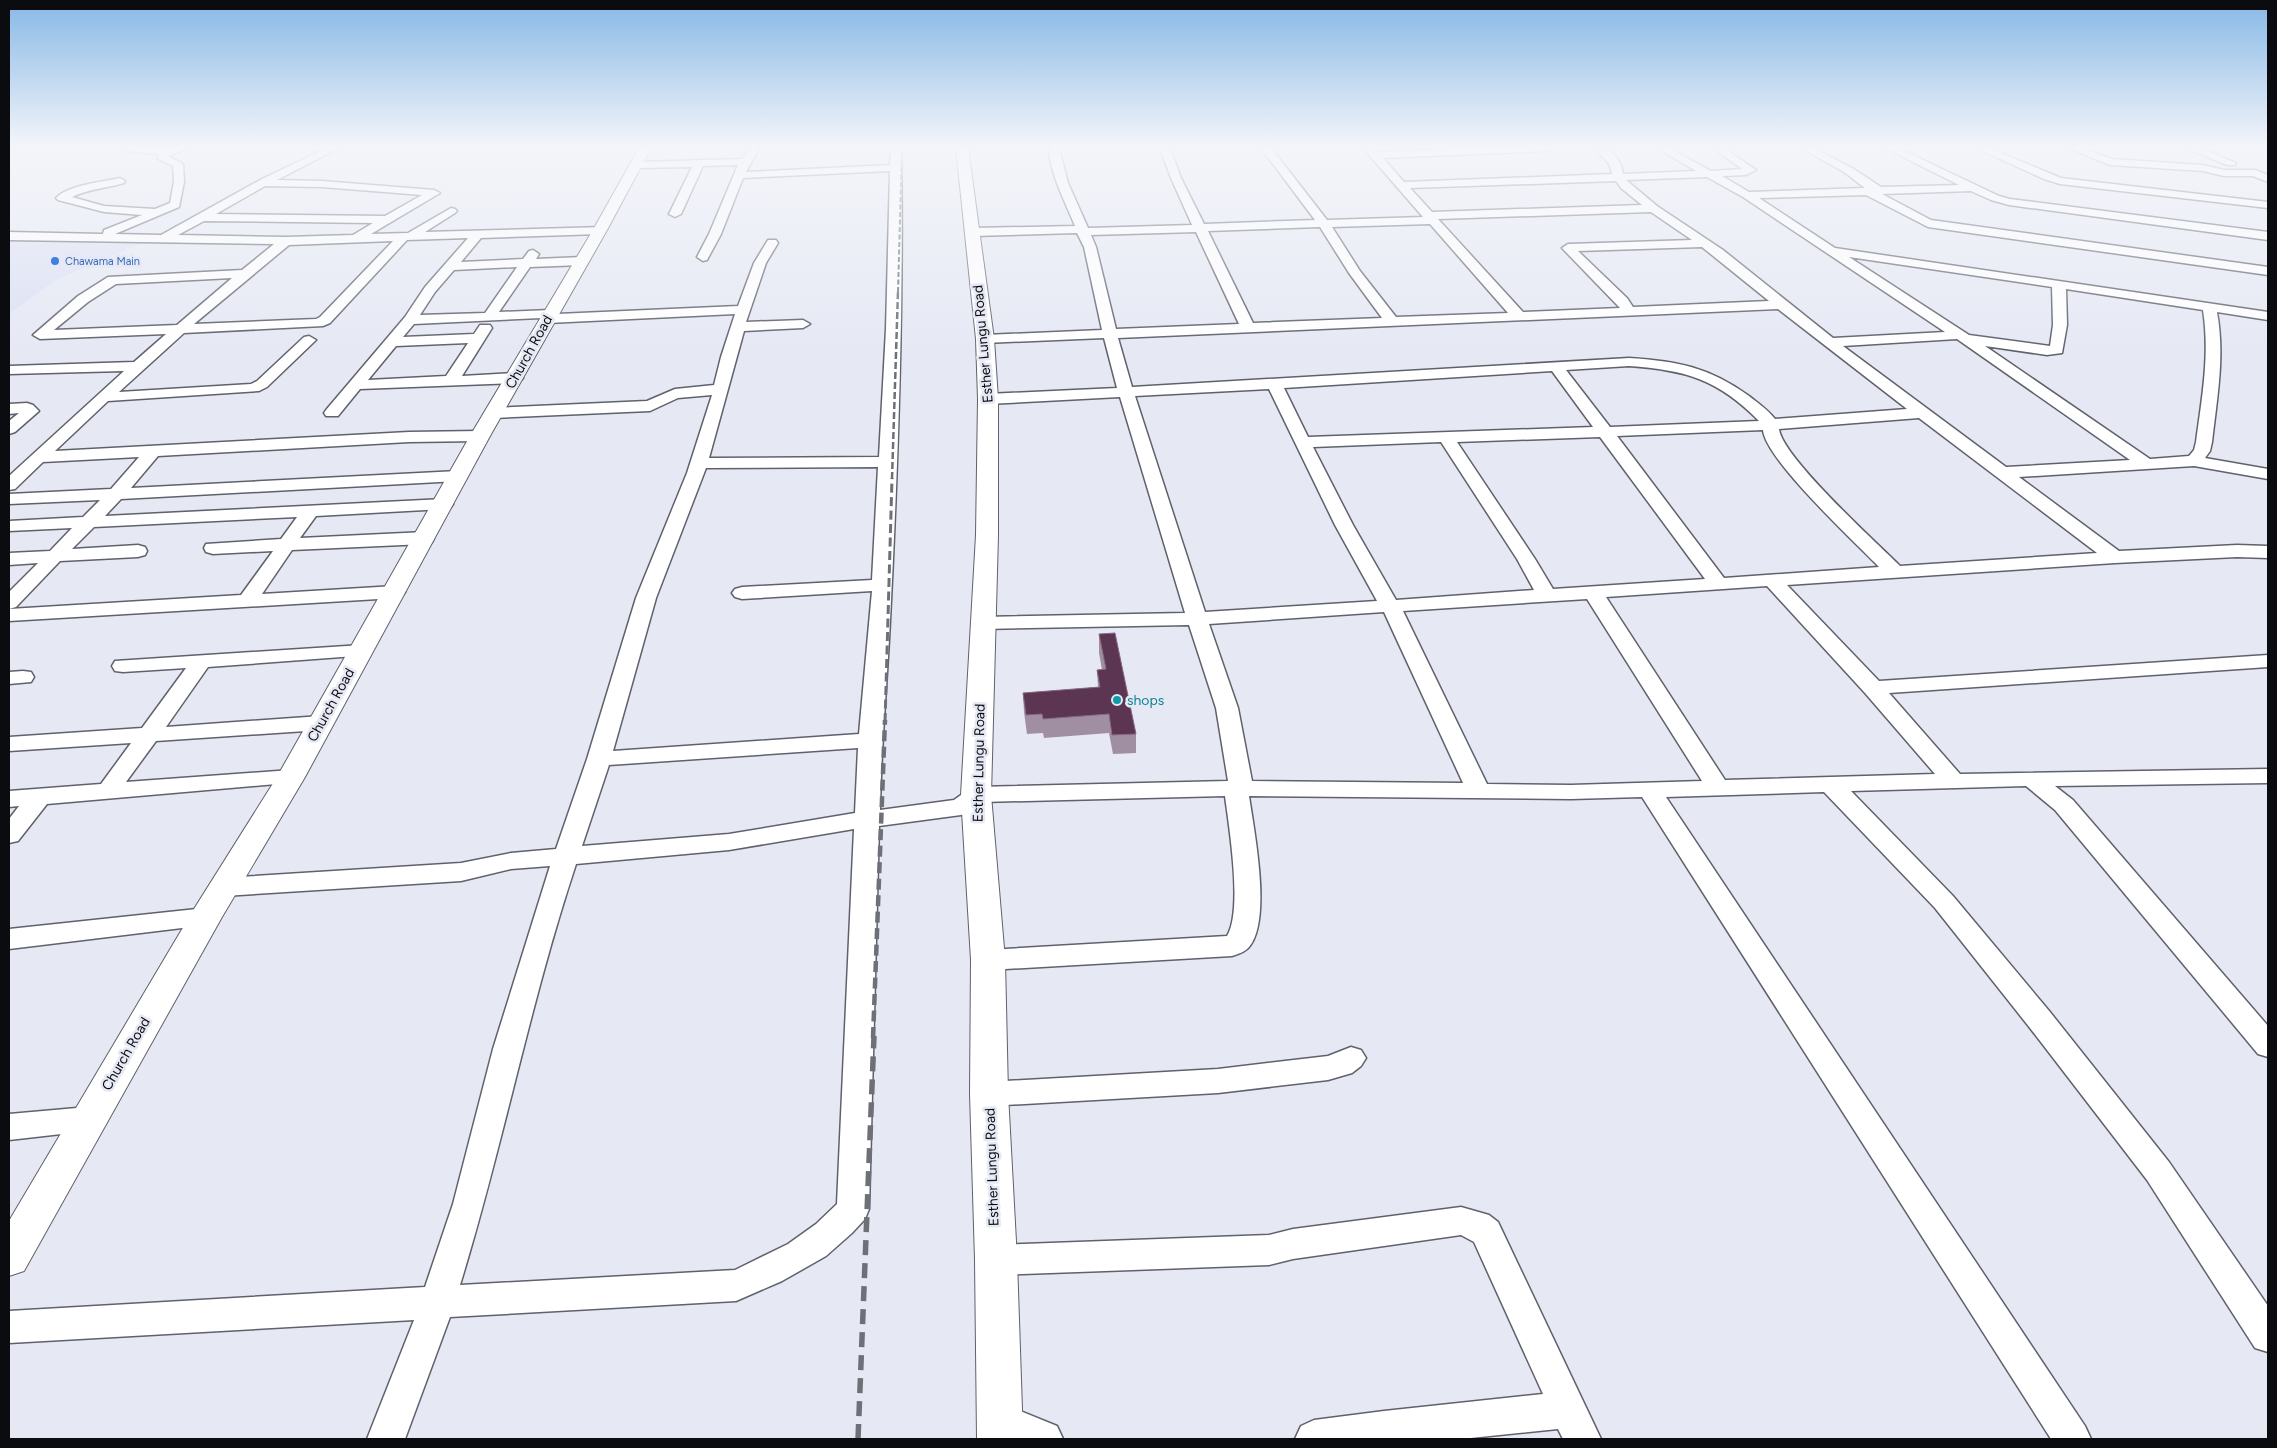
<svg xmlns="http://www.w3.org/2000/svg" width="2277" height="1448" viewBox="0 0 2277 1448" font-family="Figtree,sans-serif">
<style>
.built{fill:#dce0f3}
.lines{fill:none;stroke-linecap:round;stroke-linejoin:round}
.street-casing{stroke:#5f616b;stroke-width:3}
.secondary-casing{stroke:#5f616b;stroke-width:2}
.street{fill:#fff;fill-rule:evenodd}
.secondary{fill:#fff;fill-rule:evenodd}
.rail-far4{stroke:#6e7077;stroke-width:2;stroke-dasharray:5 2.5;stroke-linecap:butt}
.rail-far3{stroke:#6e7077;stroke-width:2.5;stroke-dasharray:7 3;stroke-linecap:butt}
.rail-far2{stroke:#6e7077;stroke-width:3;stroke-dasharray:9 4.5;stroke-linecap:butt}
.rail-far1{stroke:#6e7077;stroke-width:4.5;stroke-dasharray:11 5.5;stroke-linecap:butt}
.rail{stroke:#6e7077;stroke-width:5.5;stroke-dasharray:15 8;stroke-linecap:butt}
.wall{fill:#a08fa2}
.building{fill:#5b3551;stroke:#856b82}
.shop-dot{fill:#3f7fe0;stroke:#e6e9f4;stroke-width:2}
.culture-dot{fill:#0f9aa8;stroke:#e6e9f4;stroke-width:2}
.labels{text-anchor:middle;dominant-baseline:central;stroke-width:5;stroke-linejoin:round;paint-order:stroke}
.far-shop-label{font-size:11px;fill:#366cbe;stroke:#e6e9f4;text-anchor:start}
.street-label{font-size:14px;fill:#0b0c10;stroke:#e6e9f4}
.culture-label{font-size:14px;fill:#0d838f;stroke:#e6e9f4;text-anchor:start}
</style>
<rect width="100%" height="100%" fill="#e6e9f4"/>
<!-- built -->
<path class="built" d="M9,239H91L146,241L56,280L9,314Z"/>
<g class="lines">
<!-- street casing -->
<g class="street-casing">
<g id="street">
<path d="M122,148H185L184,150L168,156L183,164L184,182L179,207L115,234L161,235L262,179L327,148H339L277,180L322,181L434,190L440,193L371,234L408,233L451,208L455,209L457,211L455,213L425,232L604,227L606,230L600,234L481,238L461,262L523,259L529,251L533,250L539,254L536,259L582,257L588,261L582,265L530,267L499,312L550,310L555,311L557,314L738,306L754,263L768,240H776L778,243L766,263L746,322L803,320L810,324L803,328L744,331L709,458L879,457L886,329L890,171L743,178L721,234L707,260L703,261L697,257L709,234L738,165L703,166L681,214L675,217L669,214L692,167L636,168L631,165L636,162L742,159L749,148H759L746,172L890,165L891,148H901C904,305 898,464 890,621C887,684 881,747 880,810L954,800L968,790L976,787L1228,781L1216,708L1189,625L983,629L976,627L973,623L976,619L983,617L1185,613L1120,397L988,404L982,402L980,399L982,396L988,394L1117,388L1104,338L985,343L978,339L985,335L1102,330L1084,247L1077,233L973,236L967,232L973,228L1075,226C1065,201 1050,174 1049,148H1059L1068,183L1088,228L1192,225L1171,178L1160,148H1170L1181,178L1204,224L1315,220L1261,148H1271L1327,220L1423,217L1363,148H1373L1377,152L1479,148H1552L1547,151L1383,158L1404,182L1612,174C1611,160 1601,158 1594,148C1610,148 1621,157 1623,174L1696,171L1657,148H1669L1711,171L1742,169L1713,148H1724L1756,170L1746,175L1722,176L1749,192L1865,188L1844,172L1801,148H1813L1852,168L1881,187L1959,185L1885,148H1898L1999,196L2010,199L2268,232V240L2009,205L1991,200L1971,191L1882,194L1931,220L2268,267V275L1928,227L1866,195L1759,198L1835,248L2268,312V320L2217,312C2225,356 2217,398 2212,442L2210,451L2205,458L2268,469V479L2194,466L2019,477L2119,551L2237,545L2268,546V558L2237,557L2115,563L1787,585L1879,681L2268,655V667L1889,693L1960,774L2268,769V783L2055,786L2073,800L2268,1026V1057L2258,1054L2055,810L2026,786L1851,791L1953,896L2050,1012L2169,1162L2268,1306V1352L2255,1348L2147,1180L2030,1028L1935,908L1824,792L1666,797L2085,1426L2091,1439H2051L1642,797L1571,799L1249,796C1254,830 1272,920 1249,947C1245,952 1238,954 1232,956L988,970L978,967L974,960L978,953L988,950L1227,936C1243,910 1229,827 1225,796L982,802L970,812L961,815L879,826L869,1209L865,1219L852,1233L826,1256L782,1281L736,1301L450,1317L405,1439H367L414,1320L9,1343V1311L425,1287L453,1204L493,1049L550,866L511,869L461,881L224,896L215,893L211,887L215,881L224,878L461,863L511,853L556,849L587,759L636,598L687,473L712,395L678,398L650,411L494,418L488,416L486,413L488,410L494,408L647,401L675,389L714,385L721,357L735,314L548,323L543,322L541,318L414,324L403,337L474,334L480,325H490L492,328L462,376L515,373L520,375L523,378L520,381L515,383L360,389L338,416H326L324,413L326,410L405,317L425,287L468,238L407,240L330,323L323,326L184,333L119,392L251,384L257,381L304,337L309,336L316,340L267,387L259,391L108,401L55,451L409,432L480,431L486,433L488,436L486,439L480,441L409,442L158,456L131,488L458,471L464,472L467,476L464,480L458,481L121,499L105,516L444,499L450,500L453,504L450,508L444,509L316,516L300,538L425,532L432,534L434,538L432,542L425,544L292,550L262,594L395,586L402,588L405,592L402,596L395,598L9,621V592L38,563L9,565V553L50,551L72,528L9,531V521L83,517L100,500L9,504V494L111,489L139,457L43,462L15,489L9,490V476L124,371L9,374V366L134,362L166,334L40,339L33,335L78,296L108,277L242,270L274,244L9,240V232L103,234L104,230L142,215L104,212L58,200L56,198C68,185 102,182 120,178L125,181L124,183C107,188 88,189 72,197L104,206L155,209L170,203L174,182L173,166L158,159V154L127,151ZM1707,177L1743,197L1945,332L1833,338L1723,250L1657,206L1626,180ZM1616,181L1621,188L1642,205L1432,212L1410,188ZM265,186L322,187L422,195L385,216L216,214ZM1651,212L1692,240L1568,244L1562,248L1620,308L1523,312L1438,219ZM204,221L373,223L353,235L286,237L178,235ZM1430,224L1508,313L1396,317L1360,271L1332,227ZM1320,227L1349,273L1382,318L1253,323L1208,231ZM1196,232L1239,324L1116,329L1096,247L1091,235ZM393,241L320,317L316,319L194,324L289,245ZM1702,247L1769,301L1633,307L1627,298L1578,251ZM1849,257L2052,287L2053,325L2050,346L1969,335ZM517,267L485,313L420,315L435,292L454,270ZM232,278L177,325L54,330L88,302L116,284ZM2066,289L2203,310C2210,355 2202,397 2196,442L2194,450L2189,456L2150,459L1985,346L2047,355L2062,353L2067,325ZM1778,309L1907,409L1775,419C1768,410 1758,403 1749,396C1709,367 1677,361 1629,358L1132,387L1118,338ZM1957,339L2130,460L2006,467L1843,346ZM468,343L446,376L368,380L396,346ZM1629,366C1685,370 1718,379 1759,421L1610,427L1566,370ZM1552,371L1593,427L1308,437L1284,388ZM1269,389L1335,525L1377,601L1205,612L1135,396ZM1919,418L2097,553L1900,566C1876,542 1782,457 1779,429ZM1763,430C1765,459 1856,543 1879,567L1724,578L1617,436ZM1600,437L1705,579L1553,589L1535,559L1457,442ZM1441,442L1517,559L1534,590L1396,600L1353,525L1313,447ZM878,467L872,580L742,587L735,589L732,593L735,597L742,599L872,591L859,734L613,751L656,598L706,468ZM297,517L281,539L206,544L204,548L206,552L213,554L273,551L241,595L9,609L16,607L60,561L138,557L145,555L147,551L145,547L138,545L72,549L94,527ZM1767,586L1865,693L1935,774L1725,780L1606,597ZM1587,599L1702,781L1571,785L1487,784L1403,611ZM1384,612L1463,783L1252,781L1238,708L1209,624ZM858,748L855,813L729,834L582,846L609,765ZM854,829L837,1204L816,1224L788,1244L735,1270L460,1285C503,1146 530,1002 576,864L729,850Z"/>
<path d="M1976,148H1989L2061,178L2268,202V208L2060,184L2044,179Z"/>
<path d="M2068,148H2082L2112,159L2203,165L2224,170H2255L2268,175V182L2253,176H2224L2203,171L2110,165Z"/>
<path d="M2186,148H2200L2236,163L2235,165H2227Z"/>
<path d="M27,403L33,405L39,411L15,432L9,434V421L19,413L9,414V404Z"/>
<path d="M362,645L369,647L372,651L369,655L208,667L166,727L321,716L329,718L332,723L329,728L321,730L156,741L126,782L291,770L299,772L303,777L299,782L47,804L18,841L9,843V819L19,806L9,807V791L101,784L131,743L9,751V737L142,728L186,668L123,672L115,671L112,666L115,661Z"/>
<path d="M23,671L31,672L34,677L31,682L9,684V672Z"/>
<path d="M206,908L215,910L219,917L215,924L9,949V929Z"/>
<path d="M1351,1047L1361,1050L1366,1058L1361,1066L1352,1073L1328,1080L1218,1093L989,1106L978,1103L974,1094L978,1085L989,1082L1218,1069L1328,1056Z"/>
<path d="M88,1107L99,1110L103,1119L99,1128L88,1131L9,1140V1114Z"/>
<path d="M1461,1207L1489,1215L1498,1222L1601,1439H1563L1558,1429L1461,1439H1295L1301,1426L1314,1420L1384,1411L1543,1394L1474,1242L1461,1235L1293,1259L1269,1265L996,1275L984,1271L979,1260L984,1249L996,1245L1269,1235L1293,1229Z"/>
<path d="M998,1402L1057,1426L1063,1439H1000L985,1433L979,1420L985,1407Z"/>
</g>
</g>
<!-- secondary casing -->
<g class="secondary-casing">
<g id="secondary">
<path d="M639,148H651L607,230L490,436L305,777L222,917L24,1271L9,1276V1221L194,909L277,777L470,436L593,230Z"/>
<path d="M956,148H968L994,339L998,399V535L991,795L1005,960L1008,1094L1017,1260L1023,1439H977L975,1260L970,1094L971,960L961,795L976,535L978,399L976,339Z"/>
</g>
</g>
<!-- street -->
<use href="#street" class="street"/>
<!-- secondary -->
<use href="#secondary" class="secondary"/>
<!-- rail-far4 -->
<path class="rail-far4" d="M898,292L902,148"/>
<!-- rail-far3 -->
<path class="rail-far3" d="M892,479L898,291"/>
<!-- rail-far2 -->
<path class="rail-far2" d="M885,722L892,478"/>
<!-- rail-far1 -->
<path class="rail-far1" d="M873,1038L885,720"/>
<!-- rail -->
<path class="rail" d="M858,1439L874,1036"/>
</g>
<!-- wall -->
<path class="wall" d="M1099,634L1136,734V753L1113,754L1109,733L1044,738L1043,733L1027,734L1024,712L1023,693L1098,687L1097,670H1102L1099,653Z"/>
<!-- building -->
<path class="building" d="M1115,633L1136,734L1112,735L1109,714L1043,719L1042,714L1026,715L1023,693L1100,687L1097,670L1106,669L1099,634Z"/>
<!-- sky -->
<linearGradient id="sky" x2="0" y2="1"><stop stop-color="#87b8e6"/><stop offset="0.42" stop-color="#f4f5fa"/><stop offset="1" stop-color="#f4f5fa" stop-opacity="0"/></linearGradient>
<rect width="2277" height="350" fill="url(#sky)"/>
<!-- markers -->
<circle class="shop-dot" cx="55" cy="261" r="5"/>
<circle class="culture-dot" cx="1117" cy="700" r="5"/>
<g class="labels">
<!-- far-shop labels -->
<g class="far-shop-label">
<text x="65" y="261">Chawama Main</text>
</g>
<!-- street labels -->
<g class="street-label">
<text transform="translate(983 344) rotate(-95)">Esther Lungu Road</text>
<text transform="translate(529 352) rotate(-61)">Church Road</text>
<text transform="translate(331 705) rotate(-61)">Church Road</text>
<text transform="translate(979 763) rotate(-89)">Esther Lungu Road</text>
<text transform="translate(126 1054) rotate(-60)">Church Road</text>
<text transform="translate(992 1167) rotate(-92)">Esther Lungu Road</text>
</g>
<!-- culture labels -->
<g class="culture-label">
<text x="1127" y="700">shops</text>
</g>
</g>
<!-- border -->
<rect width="2277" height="1448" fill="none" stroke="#0b0c10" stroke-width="20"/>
</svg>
